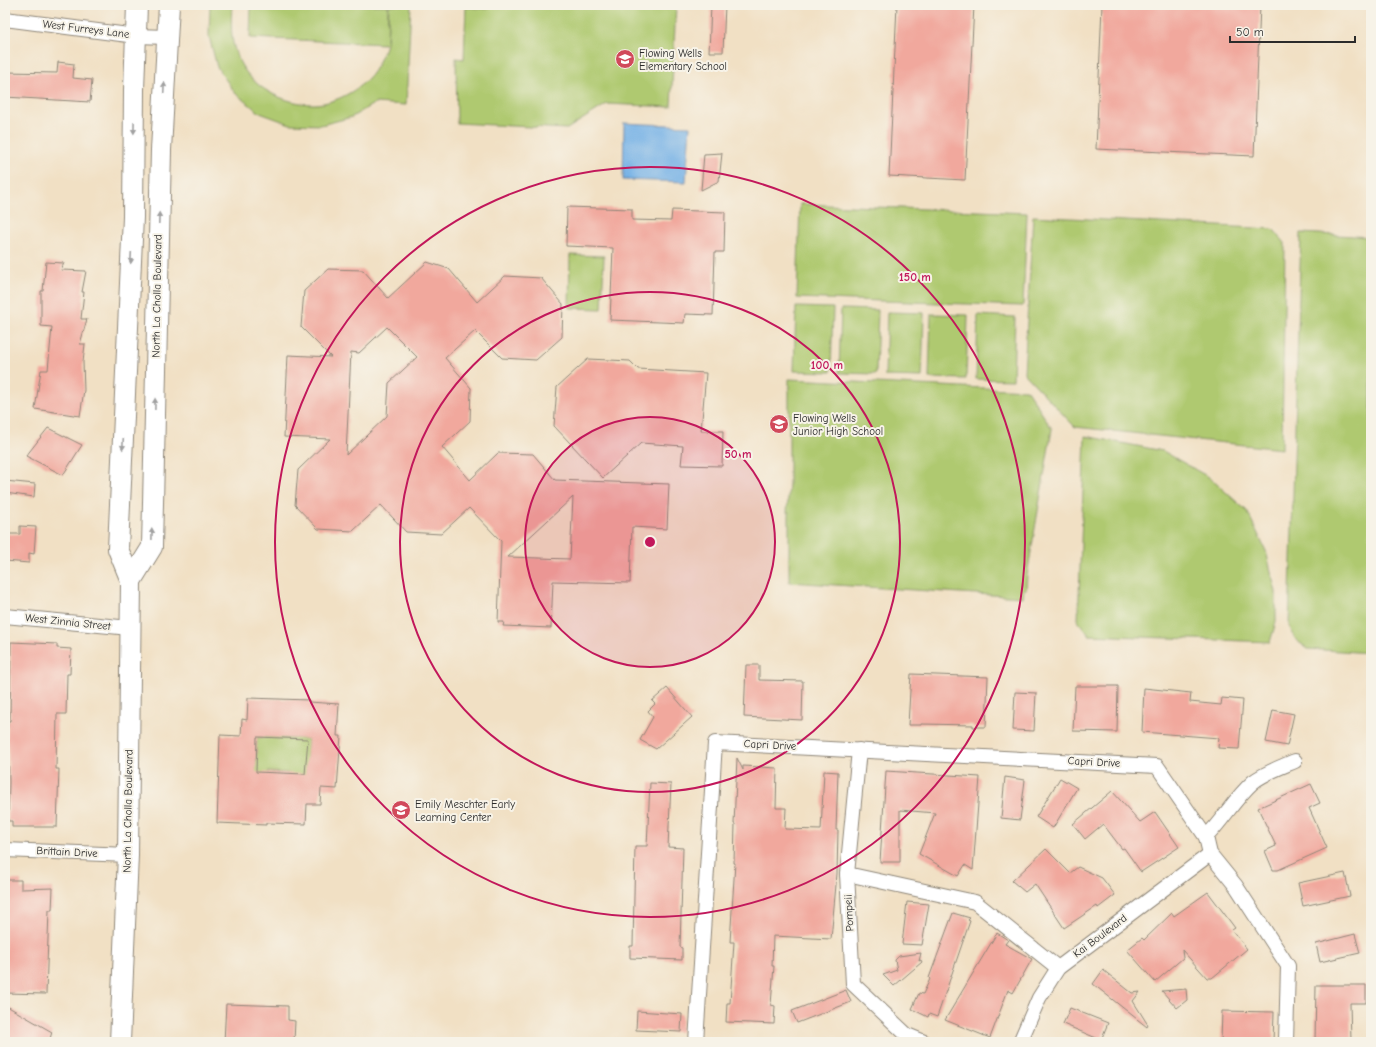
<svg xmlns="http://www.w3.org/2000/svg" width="1376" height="1047" viewBox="0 0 1376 1047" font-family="'Comic Neue',sans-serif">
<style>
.green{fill:#afc96f;stroke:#6d7a4d}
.water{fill:#74b1e6;stroke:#506e88}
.building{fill:#f1a89d;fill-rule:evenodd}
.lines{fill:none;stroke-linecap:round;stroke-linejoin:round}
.street-casing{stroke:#8e8678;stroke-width:16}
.secondary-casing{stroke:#8e8678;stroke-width:22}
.street{stroke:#fff;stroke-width:14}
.secondary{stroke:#fff;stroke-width:20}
.oneway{fill:#a0a0a0}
.ring{fill:none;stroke:#c2185b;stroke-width:2}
.labels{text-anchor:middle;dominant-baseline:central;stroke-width:4;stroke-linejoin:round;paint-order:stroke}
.street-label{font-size:11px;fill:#2b2b2b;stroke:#f7f3e8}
.poi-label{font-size:11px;fill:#2b2b2b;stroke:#f7f3e8;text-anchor:start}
.centre{fill:#c2185b;stroke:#f7f3e8;stroke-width:2}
.ring-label{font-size:12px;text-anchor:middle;font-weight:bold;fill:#c2185b;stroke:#f7f3e8;stroke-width:4;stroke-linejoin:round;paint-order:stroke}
</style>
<rect width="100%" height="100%" fill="#f7f3e8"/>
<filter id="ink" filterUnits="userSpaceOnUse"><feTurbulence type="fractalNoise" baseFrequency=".025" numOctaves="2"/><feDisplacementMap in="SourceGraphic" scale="8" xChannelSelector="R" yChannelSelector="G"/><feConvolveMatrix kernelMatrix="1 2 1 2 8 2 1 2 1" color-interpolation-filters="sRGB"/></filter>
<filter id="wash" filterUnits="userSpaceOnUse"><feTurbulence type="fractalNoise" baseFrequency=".012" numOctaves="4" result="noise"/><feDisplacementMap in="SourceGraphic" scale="16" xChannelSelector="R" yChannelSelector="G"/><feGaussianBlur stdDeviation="0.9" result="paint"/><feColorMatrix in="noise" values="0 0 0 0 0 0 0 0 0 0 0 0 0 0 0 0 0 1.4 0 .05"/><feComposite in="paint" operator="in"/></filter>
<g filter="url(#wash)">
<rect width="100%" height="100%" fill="#f1e0c4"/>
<!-- green -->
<g class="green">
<path d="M210,5H232C231,23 230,39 237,56C249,87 284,105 316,104C332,103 349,95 361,85C374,75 381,59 386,44L250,38L251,5H388L387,44L389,5H411L406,105L375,103L352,117L321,125L290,124L260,113L235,93L217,67L209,36Z"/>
<path d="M488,5H676L671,107L607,104L567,129L457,123L456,58L464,59L466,7L488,9Z"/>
<path d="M800,204L1027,213L1023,306L797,298Z"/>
<path d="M1033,216L1273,229L1285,243L1282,449L1075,427L1024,373Z"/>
<path d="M1301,233L1371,237V653L1308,649L1296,640L1289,626Z"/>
<path d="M570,255L604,256L602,309L569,308Z"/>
<path d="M796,307L833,308L831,372L794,371Z"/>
<path d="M841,309L878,310L876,374L839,373Z"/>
<path d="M887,312L924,313L922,377L885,376Z"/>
<path d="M931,314L968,315L966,379L929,378Z"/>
<path d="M978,315L1015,317L1013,380L976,379Z"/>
<path d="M789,379L1027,390L1052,429L1027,575L1026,589H1024L1023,597L789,582V512L787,513L789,483Z"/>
<path d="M1085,436L1163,451L1210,478L1247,511L1266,551L1276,592V622L1270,642L1089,635L1078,621Z"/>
<path d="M257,737L308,739L305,787H288V773L268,772V784H255Z"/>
</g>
<!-- water -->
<path class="water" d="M624,123L690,126L686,182L623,180Z"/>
<g id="blocks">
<!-- building -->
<g class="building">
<path d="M711,5H725L723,52H709Z"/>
<path d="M897,5H974L965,180L889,176Z"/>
<path d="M1102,5H1260L1254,156L1096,149Z"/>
<path d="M58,62L74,64L73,78L92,80L90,102L5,97L6,72L57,73Z"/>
<path d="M722,153L719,181L701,190L704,154Z"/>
<path d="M567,207L632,209V220L671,221L672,210L725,212L724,252H715L713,315L685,314L684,323L610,320L613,248L566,246Z"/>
<path d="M46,262L64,263L61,270L86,271L82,292H84L81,319H87L80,344H85L83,362L84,390L80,416L35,409L41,370H48L52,327L41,326V291H43Z"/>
<path d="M427,262L449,269L477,302L505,276L541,278L563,304L562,337L536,360L502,358L475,331L445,358L471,388L470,421L442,447L470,480L498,453L533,454L555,480L669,484L667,529L632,527L630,583L553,581L551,628L503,626L504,622H498L501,541L469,508L441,534L406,532L381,505L353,531L318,529L295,505L298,470L330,439L284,437L288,355L331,357L301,327L304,291L328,269L363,270L388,298ZM387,327L417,357L389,383L387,416L346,455L351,352L359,353ZM573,497L570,559L508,557Z"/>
<path d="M588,359L630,361L638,369L706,373L701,431H723L722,466L681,465L683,446L641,443L603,478L554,426L557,387Z"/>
<path d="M48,428L82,445L63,475L26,456Z"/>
<path d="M5,481L35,484L34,497L5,493Z"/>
<path d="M20,526L36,527L34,554L29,553V563L5,561V534H20Z"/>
<path d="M11,642L57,644V648L71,649L70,674H67L66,714H57L56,769H59L57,827H12V821H8L9,782L8,741L7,740L8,721H10Z"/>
<path d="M746,665H759V680L803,681L802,720L744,717Z"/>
<path d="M911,674L988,677L986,727H973V725L921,724V725H908Z"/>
<path d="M1075,686H1118L1117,732L1073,731Z"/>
<path d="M667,688L692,717L656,749L640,740L653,717L648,711L655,704L652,701Z"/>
<path d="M1144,688L1191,693L1190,702L1221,705L1222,698L1243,700L1239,749L1218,748L1219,738L1142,732Z"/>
<path d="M1015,692L1036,693L1034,731L1013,730Z"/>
<path d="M248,698L309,700V702L339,704L337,736H341L337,789L321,788L320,804H307L306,824L266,823V825L217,823L220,735L241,736L242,719L247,720ZM257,737L308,739L305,774L256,772Z"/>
<path d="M1273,710L1294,714L1287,746L1266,742Z"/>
<path d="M737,758L743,770V766L777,768L776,808H786L785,829L821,830L824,771L838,772L836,830H838L837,874L831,939L773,936L772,966H774L771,1005L775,1006L774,1024L726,1022L727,1003H730L734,942H730L735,863H734L735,824H734Z"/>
<path d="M886,771L980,777L973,870L965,865L958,876L919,854L935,813L900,810V862H880Z"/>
<path d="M1005,777L1025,780L1020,820L1001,818Z"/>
<path d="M1060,778L1077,788L1053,828L1036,817Z"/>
<path d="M650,783L671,784L668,847L683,848L680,947L682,948V960L630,958V946H633L635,846H647Z"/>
<path d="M1311,784L1320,803L1309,808L1327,848L1278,870H1273L1265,851L1276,846L1258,808Z"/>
<path d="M1112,791L1140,822L1155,812L1179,847L1141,872L1124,848L1122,849L1103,824L1085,839L1073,824Z"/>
<path d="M1046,849L1070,873L1078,867L1102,878L1115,895L1098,908L1097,906L1064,928L1035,884L1025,892L1012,881Z"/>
<path d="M1345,873L1350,896L1303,906L1298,883Z"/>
<path d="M5,880H21V889L53,888L52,910H49L46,994L5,993Z"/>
<path d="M1208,892L1235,928L1232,930L1247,949L1212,978H1207L1182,950L1183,958L1155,982L1127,950L1142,938L1144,940L1172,913L1174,916Z"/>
<path d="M907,902L929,904L922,945L902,944Z"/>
<path d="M953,913L970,918L968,920L970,921L937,1017L929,1014L928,1017L912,1009L919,993L923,994L930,979L929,978Z"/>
<path d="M997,933L1008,940L1005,944L1032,959L1013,993L1008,990L990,1038L945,1020Z"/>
<path d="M1355,934L1360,953L1320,962L1316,944Z"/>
<path d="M921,953L919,961L921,960L922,962L894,986L883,975L897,970L895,960L899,956Z"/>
<path d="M1103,970L1132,993L1140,992L1133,1001L1148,1025L1147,1027L1093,984Z"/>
<path d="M1316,985H1366V1003H1350L1351,1041L1315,1042Z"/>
<path d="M1186,989L1187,1000L1177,1008L1162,991Z"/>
<path d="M846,990L851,1002L797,1023L792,1011Z"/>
<path d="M226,1004L288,1006V1020L295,1021L294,1042H224Z"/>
<path d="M5,1005L52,1032L49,1042H13L5,1037Z"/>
<path d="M1070,1008L1108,1023L1101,1040L1063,1024Z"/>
<path d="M637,1011L682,1014L681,1032L636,1030Z"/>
<path d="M1222,1011L1274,1012L1273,1042H1221Z"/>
</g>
</g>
</g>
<g filter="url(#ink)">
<use href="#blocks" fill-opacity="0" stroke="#8e8678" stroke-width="1"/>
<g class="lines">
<!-- street casing -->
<g class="street-casing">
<g id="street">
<path d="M5,19L136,36L167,37"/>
<path d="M5,616L130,628"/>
<path d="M859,750L847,874L853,984L907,1035L924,1042"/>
<path d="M1206,837C1223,820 1235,798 1253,782C1264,773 1281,767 1295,761"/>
<path d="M5,850L128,855"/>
<path d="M847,874L975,902L1058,968"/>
<path d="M696,1042L715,743L1157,766L1206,837L1210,854L1236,886L1288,966L1286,1042"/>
<path d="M1020,1042L1039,998L1058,968L1210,854"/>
</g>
</g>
<!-- secondary casing -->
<g class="secondary-casing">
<g id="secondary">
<path d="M131,581L152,547L161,150L169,5"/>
<path d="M120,1042L128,855L131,581L118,549L133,217L134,90L137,5"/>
</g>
</g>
<!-- street -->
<use href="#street" class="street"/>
<!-- secondary -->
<use href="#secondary" class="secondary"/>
</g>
<!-- one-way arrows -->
<defs><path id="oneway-solid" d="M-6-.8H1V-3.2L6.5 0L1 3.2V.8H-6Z"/></defs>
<g class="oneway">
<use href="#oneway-solid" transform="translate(164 88) rotate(-87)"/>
<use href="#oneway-solid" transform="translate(134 128) rotate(91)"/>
<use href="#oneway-solid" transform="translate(159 218) rotate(-88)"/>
<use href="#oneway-solid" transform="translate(131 258) rotate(93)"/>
<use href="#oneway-solid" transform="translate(155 404) rotate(-89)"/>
<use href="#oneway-solid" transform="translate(123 444) rotate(93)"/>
<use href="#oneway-solid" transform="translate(152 534) rotate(-89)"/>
</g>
</g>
<!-- distance rings -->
<circle cx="650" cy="542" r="125" fill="#c2185b" fill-opacity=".12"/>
<g class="ring">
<circle cx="650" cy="542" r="125"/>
<circle cx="650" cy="542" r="250"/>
<circle cx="650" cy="542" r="375"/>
</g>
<!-- icons -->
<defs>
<g id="school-disc" transform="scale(1)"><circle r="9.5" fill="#d1495b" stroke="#f7f3e8"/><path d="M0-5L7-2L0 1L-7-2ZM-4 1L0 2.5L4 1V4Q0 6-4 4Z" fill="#fff"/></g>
</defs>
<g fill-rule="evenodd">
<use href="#school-disc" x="625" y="59"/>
<use href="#school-disc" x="779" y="424"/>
<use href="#school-disc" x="401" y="810"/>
</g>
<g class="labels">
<!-- street labels -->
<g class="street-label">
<text transform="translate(86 29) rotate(7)">West Furreys Lane</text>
<text transform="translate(157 296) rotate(-89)">North La Cholla Boulevard</text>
<text transform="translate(68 622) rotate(6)">West Zinnia Street</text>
<text transform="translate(770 745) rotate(3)">Capri Drive</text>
<text transform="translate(1094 762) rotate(3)">Capri Drive</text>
<text transform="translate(128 811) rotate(-89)">North La Cholla Boulevard</text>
<text transform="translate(67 852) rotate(3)">Brittain Drive</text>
<text transform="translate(849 913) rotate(-93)">Pompeii</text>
<text transform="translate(1100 936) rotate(-37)">Kai Boulevard</text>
</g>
<!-- poi labels -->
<g class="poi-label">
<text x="639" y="53">Flowing Wells<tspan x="639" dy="13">Elementary School</tspan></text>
<text x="793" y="418">Flowing Wells<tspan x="793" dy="13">Junior High School</tspan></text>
<text x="415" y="804">Emily Meschter Early<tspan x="415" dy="13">Learning Center</tspan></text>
</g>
</g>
<circle cx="650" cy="542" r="6" class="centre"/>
<g class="ring-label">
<text x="915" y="281">150 m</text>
<text x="827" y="369">100 m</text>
<text x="738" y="458">50 m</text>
</g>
<!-- margin -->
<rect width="1376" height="1047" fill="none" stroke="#f7f3e8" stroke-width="20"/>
<!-- scale -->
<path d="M1230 36v6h125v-6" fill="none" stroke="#2b2b2b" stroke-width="2"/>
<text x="1236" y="36" font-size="12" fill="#2b2b2b" stroke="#f7f3e8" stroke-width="3" paint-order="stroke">50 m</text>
</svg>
